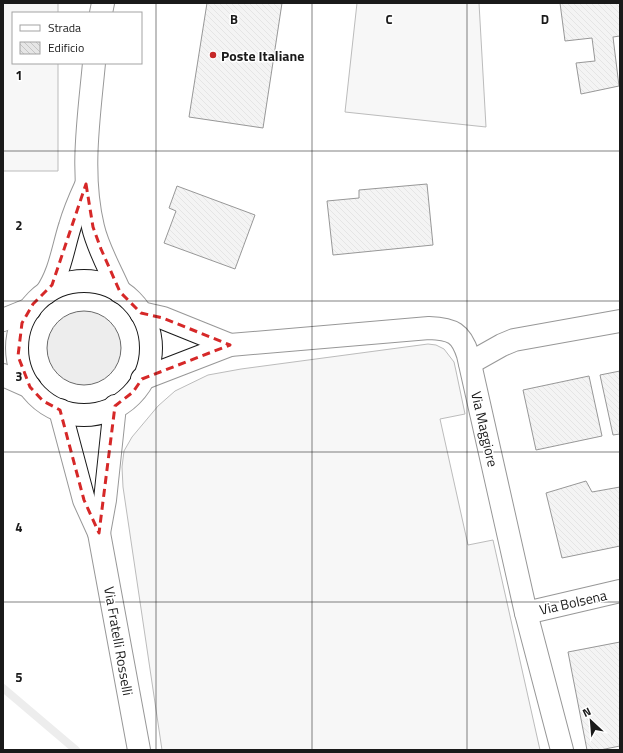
<svg xmlns="http://www.w3.org/2000/svg" width="623" height="753" viewBox="0 0 623 753" font-family="'Titillium Web',sans-serif">
<style>
.built{fill:#ededed;stroke:#6a6a6a}
.lines{fill:none;stroke-linecap:round;stroke-linejoin:round}
.stream{stroke:#d7d7d7;stroke-width:8}
.building{fill:url(#building-back-hatch);stroke:#1a1a1a}
.minor-casing{stroke:#1a1a1a;stroke-width:24}
.tertiary-casing{stroke:#1a1a1a;stroke-width:24}
.minor{stroke:#fff;stroke-width:22}
.tertiary{stroke:#fff;stroke-width:22}
.marked{fill:none;stroke:#d62828;stroke-width:3;stroke-dasharray:8 5;stroke-linejoin:round}
.grid{fill:none;stroke:#1a1a1a;stroke-width:1;stroke-opacity:0.55}
.poi-dot{fill:#c62828;stroke:#fff;stroke-width:1.5}
.labels{text-anchor:middle;dominant-baseline:central;stroke-width:3;stroke-linejoin:round;paint-order:stroke}
.poi-label{font-size:14px;font-weight:bold;fill:#1a1a1a;stroke:#fff;text-anchor:start}
.street-label{font-size:14px;fill:#1a1a1a;stroke:#fff}
.grid-label{font-size:13px;text-anchor:middle;font-weight:bold;fill:#1a1a1a;stroke:#fff;stroke-width:3;stroke-linejoin:round;paint-order:stroke}
</style>
<defs>
<pattern id="building-back-hatch" width="6" height="6" patternUnits="userSpaceOnUse"><rect width="6" height="6" fill="#e6e6e6"/><path d="M-1 5l2 2M0 0l6 6M5-1l2 2" fill="none" stroke="#c5c5c5"/></pattern>
</defs>
<rect width="100%" height="100%" fill="#fff"/>
<!-- built -->
<g class="built">
<path d="M3,3H58V13H13V63H58V171H3Z"/>
<path d="M357,3H479L486,127L345,112Z"/>
<circle cx="84" cy="348" r="37"/>
<path d="M428,344L436,345L444,349L454,362L456,371L465,414L440,419L468,545L493,540L540,750H162L123,487L122,467L124,451L132,437L158,406L175,391L208,375L241,369Z"/>
</g>
<g class="lines">
<!-- stream -->
<path class="stream" d="M3,688L76,750"/>
</g>
<!-- building -->
<g class="building">
<path d="M207,3H282L263,128L189,117Z"/>
<path d="M560,3H620V36L613,37L619,86L581,94L576,63L595,61L592,38L565,41Z"/>
<path d="M427,184L433,245L333,255L327,201L359,198V190Z"/>
<path d="M177,186L255,215L235,269L164,243L176,211L169,208Z"/>
<path d="M620,371V434L613,435L600,375Z"/>
<path d="M589,376L602,436L536,450L523,390Z"/>
<path d="M586,481L592,492L620,487V546L562,558L546,493Z"/>
<path d="M620,642V746L600,750H587L568,652Z"/>
</g>
<g class="lines">
<!-- minor casing -->
<g class="minor-casing">
<g id="minor">
<path d="M141,313L163,318L230,345"/>
<path d="M3,320L30,309"/>
<path d="M470,363L502,345L514,340L620,321"/>
<path d="M3,375L30,387"/>
<path d="M142,379L230,345L429,328C453,329 461,333 468,355L526,613L562,750"/>
<path d="M526,613L620,591"/>
</g>
</g>
<!-- tertiary casing -->
<g class="tertiary-casing">
<g id="tertiary">
<path d="M101,13L103,3"/>
<path d="M94,63C89,117 80,173 93,227C98,249 111,271 120,292"/>
<circle cx="84" cy="348" r="67"/>
<path d="M46,293C60,273 63,248 70,226C74,212 80,198 86,185"/>
<path d="M60,410L84,500L99,533L139,750"/>
<path d="M99,533L105,500L115,406"/>
</g>
</g>
<!-- minor -->
<use href="#minor" class="minor"/>
<!-- tertiary -->
<use href="#tertiary" class="tertiary"/>
</g>
<!-- marked area -->
<path d="M0 0H623V753H0ZM86,184L93,227L101,249L120,292L141,313L163,318L230,345L142,379L133,392L115,406L99,533L84,500L60,410L43,401L30,387L18,356L22,323L33,304L52,285Z" fill="#fff" fill-opacity=".55" fill-rule="evenodd"/>
<path class="marked" d="M86,184L93,227L101,249L120,292L141,313L163,318L230,345L142,379L133,392L115,406L99,533L84,500L60,410L43,401L30,387L18,356L22,323L33,304L52,285Z"/>
<!-- grid -->
<path class="grid" d="M156,3V750M312,3V750M467,3V750M3,151H620M3,301H620M3,452H620M3,602H620"/>
<!-- markers -->
<circle class="poi-dot" cx="213" cy="55" r="4"/>
<g class="labels">
<!-- poi labels -->
<g class="poi-label">
<text x="221" y="55">Poste Italiane</text>
</g>
<!-- street labels -->
<g class="street-label">
<text transform="translate(485 429) rotate(77)">Via Maggiore</text>
<text transform="translate(573 602) rotate(-13)">Via Bolsena</text>
<text transform="translate(119 641) rotate(80)">Via Fratelli Rosselli</text>
</g>
</g>
<g class="grid-label">
<text x="234" y="24">B</text>
<text x="389" y="24">C</text>
<text x="545" y="24">D</text>
<text x="19" y="80">1</text>
<text x="19" y="230">2</text>
<text x="19" y="381">3</text>
<text x="19" y="532">4</text>
<text x="19" y="682">5</text>
</g>
<!-- border -->
<rect width="623" height="753" fill="none" stroke="#1a1a1a" stroke-width="8"/>
<!-- legend -->
<rect x="12" y="12" width="130" height="52" fill="#ffffff" stroke="#a3a3a3"/>
<rect x="20" y="25" width="20" height="6" fill="#ffffff" stroke="#a3a3a3"/>
<text x="48" y="32" font-size="12" fill="#1a1a1a">Strada</text>
<rect x="20" y="42" width="20" height="12" fill="url(#building-back-hatch)" stroke="#a3a3a3"/>
<text x="48" y="52" font-size="12" fill="#1a1a1a">Edificio</text>
<!-- north arrow -->
<g transform="translate(591 721) rotate(334)" stroke="#ffffff" stroke-width="3" paint-order="stroke">
<path d="M0-3L7 15L0 10L-7 15Z" fill="#1a1a1a"/>
<text y="-6" font-size="11" font-weight="bold" text-anchor="middle" fill="#1a1a1a">N</text>
</g>
</svg>
